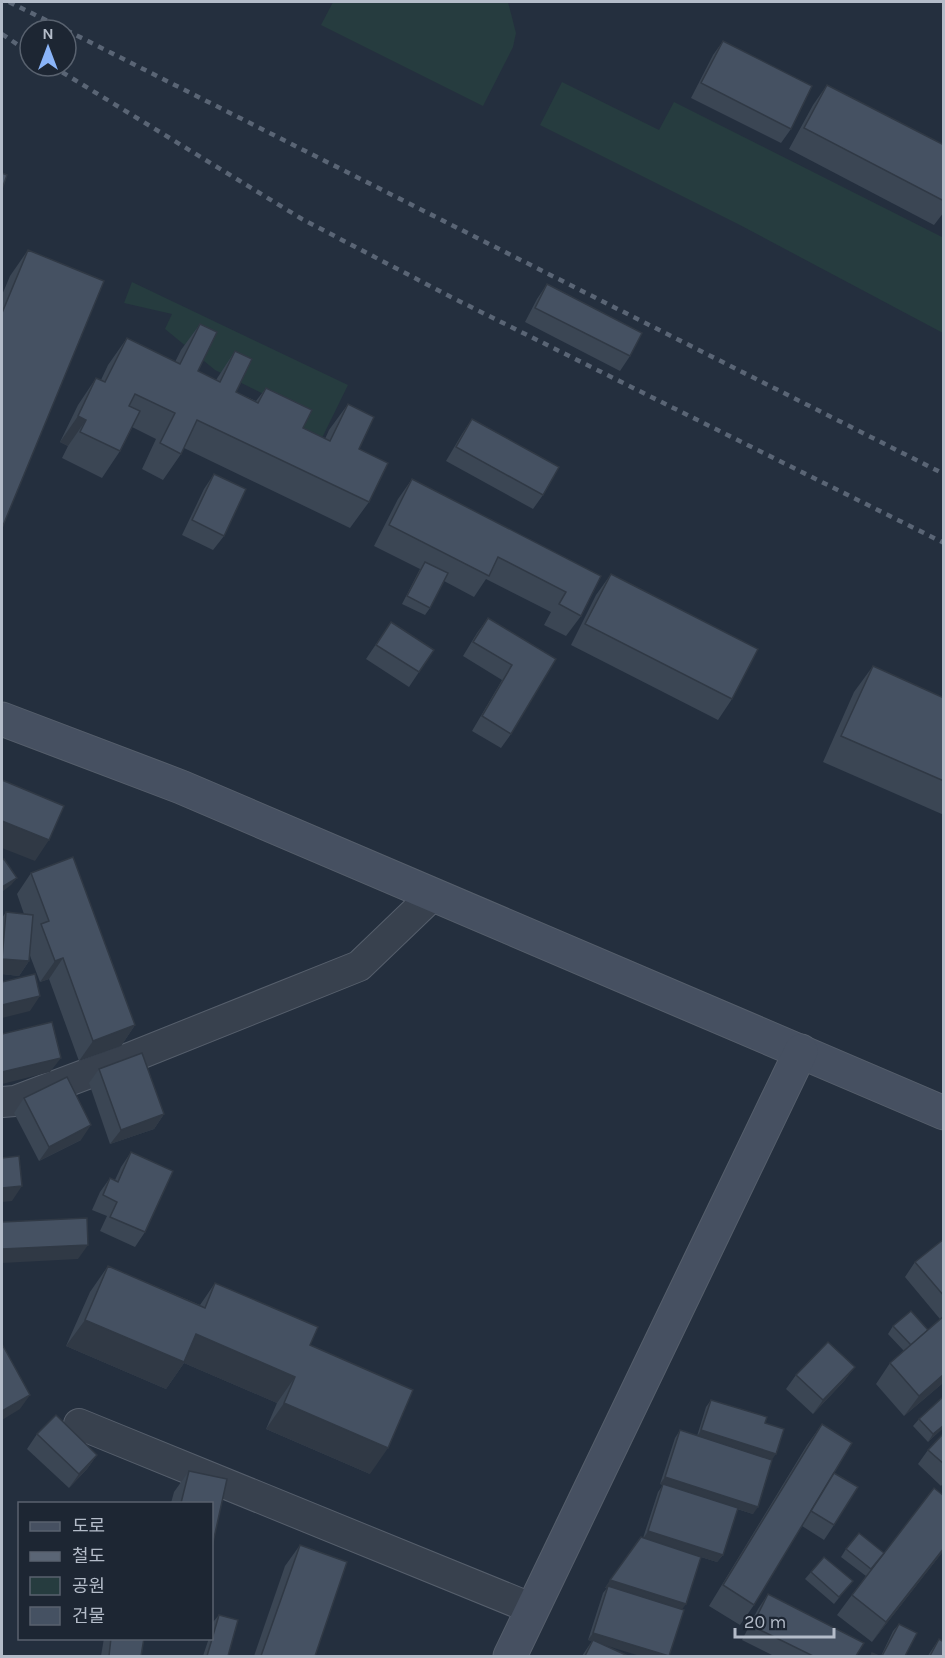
<svg xmlns="http://www.w3.org/2000/svg" width="945" height="1658" viewBox="0 0 945 1658" font-family="Karla,'Noto Sans KR',sans-serif">
<style>
.green{fill:#263c3f}
.lines{fill:none;stroke-linecap:round;stroke-linejoin:round}
.street-casing{stroke:#565f6c;stroke-width:32}
.secondary-casing{stroke:#565f6c;stroke-width:35}
.street{stroke:#38414e;stroke-width:30}
.secondary{stroke:#465061;stroke-width:33}
.rail{stroke:#5a6575;stroke-width:4.5;stroke-dasharray:6 6;stroke-linecap:butt}
.wall{fill:#3b4654}
.shaded-wall{fill:#303945}
.building{fill:#455162;stroke:#303945;stroke-width:1.5}
</style>
<rect width="100%" height="100%" fill="#242f3e"/>
<!-- green -->
<g class="green">
<path d="M333,2H508L516,33L513,47L483,106L321,25Z"/>
<path d="M562,82L659,130L674,102L942,237L943,236V333L738,224L540,125Z"/>
<path d="M132,282L348,385L319,444L284,424L290,407L215,370L165,329L172,314L124,303Z"/>
</g>
<g class="lines">
<!-- street casing -->
<g class="street-casing">
<g id="street">
<path d="M2,1102L15,1101L132,1057L359,966L433,895"/>
<path d="M79,1424L533,1609"/>
</g>
</g>
<!-- secondary casing -->
<g class="secondary-casing">
<g id="secondary">
<path d="M2,719L181,787L944,1113"/>
<path d="M510,1656L801,1051"/>
</g>
</g>
<!-- street -->
<use href="#street" class="street"/>
<!-- secondary -->
<use href="#secondary" class="secondary"/>
<!-- rail -->
<g class="rail">
<path d="M9,2L66,30"/>
<path d="M66,30L944,474"/>
<path d="M2,34L30,53"/>
<path d="M52,66L302,219L451,297L944,543"/>
</g>
</g>
<!-- wall -->
<g class="wall">
<path d="M723,41L791,129L781,143L691,98L713,55Z"/>
<path d="M827,85L944,145V212L934,225L789,149L813,105Z"/>
<path d="M28,250L2,528V295L10,276Z"/>
<path d="M547,284L630,356L620,371L525,322L537,299Z"/>
<path d="M200,324L198,371L216,380L235,351L236,392L256,401L266,388L303,428L325,439L329,430L348,404L359,449L369,502L350,528L184,448L181,454L163,480L142,469L156,439L132,427L120,451L102,478L62,458L68,446L60,442L78,405L96,378L101,380L108,365L127,338L175,362L181,350Z"/>
<path d="M472,419L543,495L533,509L446,461L462,434Z"/>
<path d="M214,474L224,536L213,550L182,535L204,489Z"/>
<path d="M412,479L601,576L581,616L566,636L544,625L551,612L486,579L474,597L444,581L430,608L425,615L402,604L420,569L374,546L398,499Z"/>
<path d="M611,574L732,699L718,720L571,645L596,595Z"/>
<path d="M488,618L556,659L511,734L501,748L472,731L502,680L463,656L477,633Z"/>
<path d="M391,622L419,672L409,687L366,659Z"/>
<path d="M873,666L944,698V815L823,762L854,692Z"/>
<path d="M31,873L135,1025L121,1046L79,1061L49,979L40,982L29,953V961L19,976L2,974V918L6,912L24,914L17,894Z"/>
<path d="M99,1069L164,1114L154,1129L110,1144L89,1083Z"/>
<path d="M24,1098L81,1140L39,1161L14,1113Z"/>
<path d="M131,1152L145,1232L135,1247L100,1231L107,1216L92,1210L100,1192L110,1178L115,1180L121,1167Z"/>
<path d="M944,1239V1382L904,1416L876,1384L890,1363L904,1351L888,1334L893,1326L928,1330L940,1319L905,1277L915,1262Z"/>
<path d="M108,1266L200,1305L215,1283L310,1345L370,1474L266,1429L277,1403L184,1363L166,1389L66,1346L90,1292Z"/>
<path d="M855,1367L844,1381L813,1414L786,1389L796,1375Z"/>
<path d="M711,1400L765,1423L772,1460L753,1514L737,1509L723,1555L717,1562L701,1557L601,1644L628,1656H582L592,1641L588,1640L603,1593L607,1588H605L643,1538L658,1492L663,1485L660,1484L675,1438L680,1430L697,1436L706,1407Z"/>
<path d="M919,1419L944,1427L928,1442L913,1426Z"/>
<path d="M822,1424L834,1473V1525L824,1540L802,1526L754,1605L740,1625L709,1606L807,1445Z"/>
<path d="M944,1433V1482L941,1486L918,1464L928,1450Z"/>
<path d="M37,1434L97,1455L87,1469L69,1488L27,1449Z"/>
<path d="M189,1471L212,1503H171L174,1492Z"/>
<path d="M300,1545L315,1656H254L285,1566Z"/>
<path d="M846,1549L884,1553L944,1550L872,1642L837,1615L866,1576L841,1557Z"/>
<path d="M811,1572L847,1588L834,1604L805,1579Z"/>
<path d="M768,1594L856,1656H774L742,1640L758,1609Z"/>
<path d="M219,1615L228,1656H203L209,1638H212V1629L213,1622Z"/>
<path d="M899,1624L905,1656H881L893,1631Z"/>
<path d="M104,1638H144L141,1656H101Z"/>
<path d="M939,1639L944,1656H928L929,1654Z"/>
</g>
<!-- shaded-wall -->
<g class="shaded-wall">
<path d="M78,416L86,420L68,446L60,442Z"/>
<path d="M2,821L49,840L35,861L2,848Z"/>
<path d="M17,878L11,885L2,892V887Z"/>
<path d="M63,958L49,979L40,982L55,961Z"/>
<path d="M2,959L29,961L19,976L2,974Z"/>
<path d="M40,996L30,1011L2,1018V1005Z"/>
<path d="M135,1025L121,1046L79,1061L93,1041Z"/>
<path d="M61,1058L50,1072L2,1084V1072Z"/>
<path d="M164,1114L154,1129L110,1144L121,1130Z"/>
<path d="M91,1125L81,1140L39,1161L49,1147Z"/>
<path d="M22,1186L12,1201L2,1202V1188Z"/>
<path d="M88,1245L78,1259L2,1263V1249Z"/>
<path d="M85,1320L196,1334L295,1377L277,1403L184,1363L166,1389L66,1346Z"/>
<path d="M855,1367L844,1381L813,1414L823,1400Z"/>
<path d="M944,1374V1382L904,1416L919,1396Z"/>
<path d="M30,1395L20,1409L2,1420V1411Z"/>
<path d="M284,1403L388,1448L370,1474L266,1429Z"/>
<path d="M944,1425V1427L928,1442L933,1434Z"/>
<path d="M701,1430L776,1454L771,1461L696,1438Z"/>
<path d="M97,1455L87,1469L69,1488L79,1474Z"/>
<path d="M665,1477L758,1507L753,1514L660,1484Z"/>
<path d="M648,1531L723,1555L717,1562L643,1539Z"/>
<path d="M944,1548V1550L872,1642L886,1622Z"/>
<path d="M610,1580L686,1604L681,1611L608,1586L607,1588H605Z"/>
<path d="M593,1633L668,1656H640L588,1640Z"/>
</g>
<!-- building -->
<g class="building">
<path d="M723,41L812,86L791,129L701,83Z"/>
<path d="M827,85L944,145V201L804,128Z"/>
<path d="M2,173L7,175L2,189Z"/>
<path d="M28,250L104,281L2,528V313Z"/>
<path d="M547,284L642,333L630,356L535,308Z"/>
<path d="M200,324L217,332L198,371L220,382L235,351L252,359L236,392L258,403L266,388L312,410L303,428L330,441L348,404L374,417L359,449L388,463L369,502L197,420L181,454L160,443L175,413L135,394L129,406L140,411L120,451L80,432L86,420L78,416L96,378L105,382L127,338L180,364Z"/>
<path d="M472,419L559,467L543,495L456,447Z"/>
<path d="M214,474L246,489L224,536L192,520Z"/>
<path d="M412,479L601,576L581,616L559,604L566,592L498,557L489,576L389,525Z"/>
<path d="M425,562L448,573L430,608L407,596Z"/>
<path d="M611,574L758,649L732,699L585,624Z"/>
<path d="M488,618L556,659L511,734L482,716L512,665L473,642Z"/>
<path d="M391,622L434,650L419,672L376,645Z"/>
<path d="M873,666L944,698V781L841,736Z"/>
<path d="M2,780L64,806L49,840L2,821Z"/>
<path d="M73,857L135,1025L93,1041L63,958L55,961L41,924L49,921L31,873Z"/>
<path d="M4,859L17,878L2,887V860Z"/>
<path d="M6,912L33,915L29,961L2,959Z"/>
<path d="M35,974L40,996L2,1005V982Z"/>
<path d="M52,1022L61,1058L2,1072V1034Z"/>
<path d="M142,1053L164,1114L121,1130L99,1069Z"/>
<path d="M67,1077L91,1125L49,1147L24,1098Z"/>
<path d="M131,1152L173,1171L145,1232L110,1217L117,1202L103,1195L110,1178L118,1182Z"/>
<path d="M19,1156L22,1186L2,1188V1158Z"/>
<path d="M87,1218L88,1245L2,1249V1222Z"/>
<path d="M944,1239V1296L915,1262Z"/>
<path d="M108,1266L205,1308L215,1283L318,1327L310,1345L413,1390L388,1448L284,1403L295,1377L196,1334L184,1362L85,1320Z"/>
<path d="M911,1311L928,1330L911,1345L893,1326Z"/>
<path d="M944,1316V1374L919,1396L890,1363Z"/>
<path d="M828,1342L855,1367L823,1400L796,1375Z"/>
<path d="M2,1344L30,1395L2,1411Z"/>
<path d="M944,1396V1425L933,1434L919,1419Z"/>
<path d="M711,1400L767,1417L765,1423L784,1429L776,1454L701,1430Z"/>
<path d="M56,1415L97,1455L79,1474L37,1434Z"/>
<path d="M822,1424L852,1443L754,1605L723,1585Z"/>
<path d="M680,1430L772,1460L758,1507L665,1477Z"/>
<path d="M944,1433V1464L928,1450Z"/>
<path d="M189,1471L227,1479L212,1547V1503H181Z"/>
<path d="M834,1473L858,1487L834,1525L811,1511Z"/>
<path d="M663,1484L738,1508L723,1555L648,1531Z"/>
<path d="M934,1488L944,1496V1548L886,1622L852,1595Z"/>
<path d="M859,1533L884,1553L871,1569L846,1549Z"/>
<path d="M641,1537L701,1557L686,1604L610,1580Z"/>
<path d="M300,1545L347,1562L315,1656H261Z"/>
<path d="M824,1557L853,1581L839,1597L811,1572Z"/>
<path d="M608,1586L684,1610L669,1656L593,1633Z"/>
<path d="M768,1594L864,1643L856,1656H813L752,1626Z"/>
<path d="M219,1615L238,1620L228,1656H207Z"/>
<path d="M899,1624L917,1633L905,1656H882Z"/>
<path d="M111,1638H144L141,1656H109Z"/>
<path d="M939,1639L944,1642V1656H930Z"/>
<path d="M593,1640L628,1656H585Z"/>
<path d="M872,1653L879,1656H871Z"/>
</g>
<!-- border -->
<rect width="945" height="1658" fill="none" stroke="#b4bcc9" stroke-width="6"/>
<!-- legend -->
<rect x="18" y="1502" width="195" height="138" fill="#1d2633" stroke="#59626f" stroke-width="1.5"/>
<rect x="30" y="1522" width="30" height="9" fill="#465061" stroke="#59626f" stroke-width="1.5"/>
<text x="72" y="1532" font-size="18" fill="#b4bcc9">도로</text>
<rect x="30" y="1552" width="30" height="9" fill="#5a6575" stroke="#59626f" stroke-width="1.5"/>
<text x="72" y="1562" font-size="18" fill="#b4bcc9">철도</text>
<rect x="30" y="1577" width="30" height="18" fill="#263c3f" stroke="#59626f" stroke-width="1.5"/>
<text x="72" y="1592" font-size="18" fill="#b4bcc9">공원</text>
<rect x="30" y="1607" width="30" height="18" fill="#455162" stroke="#59626f" stroke-width="1.5"/>
<text x="72" y="1622" font-size="18" fill="#b4bcc9">건물</text>
<!-- north arrow -->
<g transform="translate(48 48)"><circle r="28" fill="#1d2633" stroke="#59626f" stroke-width="1.5"/>
<path d="M0-4.5L10 22L0 15L-10 22Z" fill="#8ab4f8"/>
<text y="-9" font-size="16" font-weight="bold" text-anchor="middle" fill="#b4bcc9">N</text>
</g>
<!-- scale -->
<path d="M735 1628v9h99v-9" fill="none" stroke="#b4bcc9" stroke-width="3"/>
<text x="744" y="1628" font-size="18" fill="#b4bcc9" stroke="#1d2633" stroke-width="4.5" paint-order="stroke">20 m</text>
</svg>
